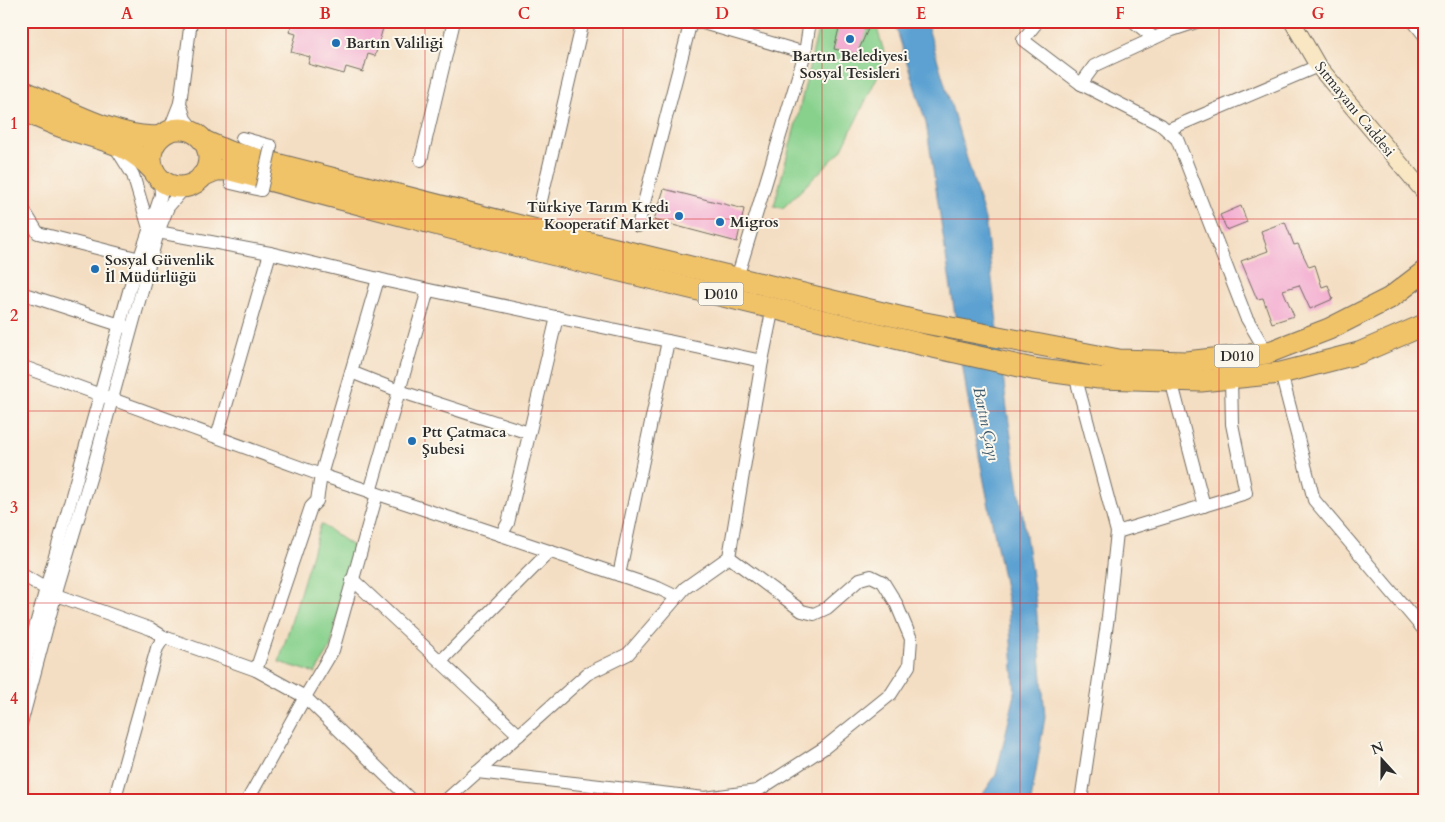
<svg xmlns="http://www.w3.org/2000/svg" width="1445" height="822" viewBox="0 0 1445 822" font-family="Cardo,serif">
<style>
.green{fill:#88d18d;stroke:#5a7e5c}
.water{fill:#5ba1d1;stroke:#43667e}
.building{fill:#f3aad0}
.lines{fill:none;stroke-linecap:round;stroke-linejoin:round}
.street-casing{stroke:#716a60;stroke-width:14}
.secondary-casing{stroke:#716a60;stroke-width:18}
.highway-casing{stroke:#716a60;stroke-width:23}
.street{stroke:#fff;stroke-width:12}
.secondary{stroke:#f9e7c3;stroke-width:16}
.highway{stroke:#f1c369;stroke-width:21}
.street-bridge-casing{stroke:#716a60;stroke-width:14;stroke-linecap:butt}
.street-bridge{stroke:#fff;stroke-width:12}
.grid{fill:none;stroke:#d62828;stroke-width:1;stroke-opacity:0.55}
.poi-dot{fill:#1f6fb2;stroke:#fbf7ec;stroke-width:2}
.labels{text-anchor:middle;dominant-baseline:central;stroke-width:4;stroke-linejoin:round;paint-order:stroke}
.shield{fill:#fbf7ec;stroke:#696865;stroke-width:1}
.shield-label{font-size:14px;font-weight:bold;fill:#2b2b2b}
.poi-label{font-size:15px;font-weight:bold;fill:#2b2b2b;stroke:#fbf7ec;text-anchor:start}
.street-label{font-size:15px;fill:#2b2b2b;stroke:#fbf7ec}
.water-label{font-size:16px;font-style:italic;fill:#3e5a6d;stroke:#fbf7ec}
.neatline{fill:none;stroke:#d62828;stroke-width:2}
.grid-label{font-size:16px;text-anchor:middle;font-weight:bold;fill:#d62828}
</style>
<rect width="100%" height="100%" fill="#fbf7ec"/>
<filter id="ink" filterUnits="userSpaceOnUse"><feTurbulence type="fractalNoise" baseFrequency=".02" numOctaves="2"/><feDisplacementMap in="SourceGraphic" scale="10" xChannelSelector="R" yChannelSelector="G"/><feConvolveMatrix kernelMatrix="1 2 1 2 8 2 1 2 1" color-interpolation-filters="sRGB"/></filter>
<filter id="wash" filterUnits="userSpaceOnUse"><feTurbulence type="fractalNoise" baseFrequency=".0096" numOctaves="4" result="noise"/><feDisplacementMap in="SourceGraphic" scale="20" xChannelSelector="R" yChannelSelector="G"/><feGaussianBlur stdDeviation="1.12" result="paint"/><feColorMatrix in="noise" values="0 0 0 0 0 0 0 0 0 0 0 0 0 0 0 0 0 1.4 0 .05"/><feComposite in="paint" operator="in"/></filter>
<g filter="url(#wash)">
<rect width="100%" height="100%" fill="#f4dec3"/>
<!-- green -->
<g class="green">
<path d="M820,21H875L886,59L841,151L783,208L774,206L798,115Z"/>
<path d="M321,524L354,547L330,649L315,673L279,662Z"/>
</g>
<!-- water -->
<path class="water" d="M894,21H926L985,219L1007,409L1036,603L1045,717L1031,801H978L996,775L1015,694L1008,603L967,395L926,123Z"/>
<g id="blocks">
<!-- building -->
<g class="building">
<path d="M293,21H385L375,56L368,54L363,72L346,67L344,74L308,64L310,57L291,52L296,34L289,32Z"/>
<path d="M840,24L868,29L857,54L834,49Z"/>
<path d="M664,189L744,209L737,242L654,220Z"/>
<path d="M1241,206L1247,222L1227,230L1220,215Z"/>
<path d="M1285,222L1294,245L1298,244L1309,267L1315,265L1322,287L1328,285L1333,299L1310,309L1299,285L1283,290L1294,316L1272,323L1263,298L1257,299L1241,261L1268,251L1261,231Z"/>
</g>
</g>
</g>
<g filter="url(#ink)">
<use href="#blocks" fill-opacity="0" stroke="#716a60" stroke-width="1"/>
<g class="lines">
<!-- street casing -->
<g class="street-casing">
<g id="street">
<path d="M696,21L805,53"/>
<path d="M1038,21L1023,40L1081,84L1161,125L1177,139L1246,317L1267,353"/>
<path d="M1133,21L1154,38"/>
<path d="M1413,21L1424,35"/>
<path d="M1081,84L1094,66L1172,30L1199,21"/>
<path d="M180,103L185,119L197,134"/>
<path d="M1167,130L1318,66"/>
<path d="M169,131L180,103L191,21"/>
<path d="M242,138L271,146"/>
<path d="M116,148L133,175L149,228"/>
<path d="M421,160L454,21"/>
<path d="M231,183L261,190"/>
<path d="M540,205L583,21"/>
<path d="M21,206L38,233L140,259"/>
<path d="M638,226L691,21"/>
<path d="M158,232L270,253L387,281L762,361L773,307"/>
<path d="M737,278L805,53L810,21"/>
<path d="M21,293L126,327"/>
<path d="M21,366L321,475L501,535L508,523L557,317"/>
<path d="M351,372L399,391L529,433"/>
<path d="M1281,373L1314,500L1424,630"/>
<path d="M1075,375L1117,532L1108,617L1081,801"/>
<path d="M1171,380L1204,506"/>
<path d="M217,437L270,253"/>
<path d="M370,492L428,290"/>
<path d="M1117,532L1246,493L1232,424L1231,378"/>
<path d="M501,535L658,588L677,597"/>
<path d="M21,574L56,595L151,629L164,637"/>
<path d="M619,575L668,341"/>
<path d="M352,579L519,735"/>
<path d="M441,661L550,551"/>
<path d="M256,670L311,507L317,501L321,475L378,279"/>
<path d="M21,678L131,284L161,195L160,178"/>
<path d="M21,724L58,585L92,472L158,232L168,207L186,186"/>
<path d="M477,772L705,798L757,791L824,748L891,694L909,666L911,639L896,603L883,582L871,576L860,579L827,608L814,614L802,611L729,557"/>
<path d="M114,801L157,648L164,637L256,670L305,697L333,650L377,494"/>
<path d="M247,801L305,697L412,801"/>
<path d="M445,801L587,674L628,654L685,588L729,557L762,361"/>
<path d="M1423,801L1424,800"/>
</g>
</g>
<!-- secondary casing -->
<g class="secondary-casing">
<path id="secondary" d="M1292,21L1318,66L1424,192"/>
</g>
<!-- highway casing -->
<g class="highway-casing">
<g id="highway">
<path d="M21,90C57,106 123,142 161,136"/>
<path d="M21,110C37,116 52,124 68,129C102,140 129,143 154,171"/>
<circle cx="180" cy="158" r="29"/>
<path d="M204,141L229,152L524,227L920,322L1119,360L1186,362L1267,353L1329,329L1390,298L1424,272"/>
<path d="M202,176L216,170H231L518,246L924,345L1033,369L1099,378L1201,381L1281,373L1359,353L1424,325"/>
</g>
</g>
<!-- street -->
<use href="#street" class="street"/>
<!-- secondary -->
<use href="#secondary" class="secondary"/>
<!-- highway -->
<use href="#highway" class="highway"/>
<!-- street-bridge casing -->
<g class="street-bridge-casing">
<path id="street-bridge" d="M261,190L271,146"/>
</g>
<!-- street-bridge -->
<use href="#street-bridge" class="street-bridge"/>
</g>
</g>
<!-- grid -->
<path class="grid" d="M226,21V801M425,21V801M623,21V801M822,21V801M1020,21V801M1219,21V801M21,219H1424M21,411H1424M21,603H1424"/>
<!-- markers -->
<g class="poi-dot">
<circle cx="850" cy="39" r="5"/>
<circle cx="336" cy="43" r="5"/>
<circle cx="679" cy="216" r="5"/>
<circle cx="720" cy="222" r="5"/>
<circle cx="95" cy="269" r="5"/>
<circle cx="412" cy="441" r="5"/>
</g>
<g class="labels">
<!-- shield labels -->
<g class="shield">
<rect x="698.5" y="282.5" width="45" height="23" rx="4"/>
<rect x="1214.5" y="344.5" width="45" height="23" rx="4"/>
</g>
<g class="shield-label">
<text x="721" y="294">D010</text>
<text x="1237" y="356">D010</text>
</g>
<!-- poi labels -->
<g class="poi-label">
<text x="346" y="43">Bartın Valiliği</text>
<text x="850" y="56" text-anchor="middle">Bartın Belediyesi<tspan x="850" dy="17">Sosyal Tesisleri</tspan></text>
<text x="669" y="207" text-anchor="end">Türkiye Tarım Kredi<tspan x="669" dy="17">Kooperatif Market</tspan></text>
<text x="730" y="222">Migros</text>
<text x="105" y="260">Sosyal Güvenlik<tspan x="105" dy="17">İl Müdürlüğü</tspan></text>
<text x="422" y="432">Ptt Çatmaca<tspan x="422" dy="17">Şubesi</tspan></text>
</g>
<!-- street labels -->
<g class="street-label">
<text transform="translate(1355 109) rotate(51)">Sıtmayanı Caddesi</text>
</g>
<!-- water labels -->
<g class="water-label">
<text transform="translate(986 424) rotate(78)">Bartın Çayı</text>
</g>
</g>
<!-- margin -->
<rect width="1445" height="822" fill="none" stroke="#fbf7ec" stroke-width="55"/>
<!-- north arrow -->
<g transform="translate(1382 760) rotate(339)" stroke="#fbf7ec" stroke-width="4" paint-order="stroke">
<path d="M0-4L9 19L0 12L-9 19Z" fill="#2b2b2b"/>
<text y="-8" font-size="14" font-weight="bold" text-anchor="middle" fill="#2b2b2b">N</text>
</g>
<rect x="28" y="28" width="1390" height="766" class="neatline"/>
<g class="grid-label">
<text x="127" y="19">A</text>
<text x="325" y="19">B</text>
<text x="524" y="19">C</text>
<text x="722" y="19">D</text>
<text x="921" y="19">E</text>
<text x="1120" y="19">F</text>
<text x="1318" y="19">G</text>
<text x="14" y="129">1</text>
<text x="14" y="321">2</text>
<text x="14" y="513">3</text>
<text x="14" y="704">4</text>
</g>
</svg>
